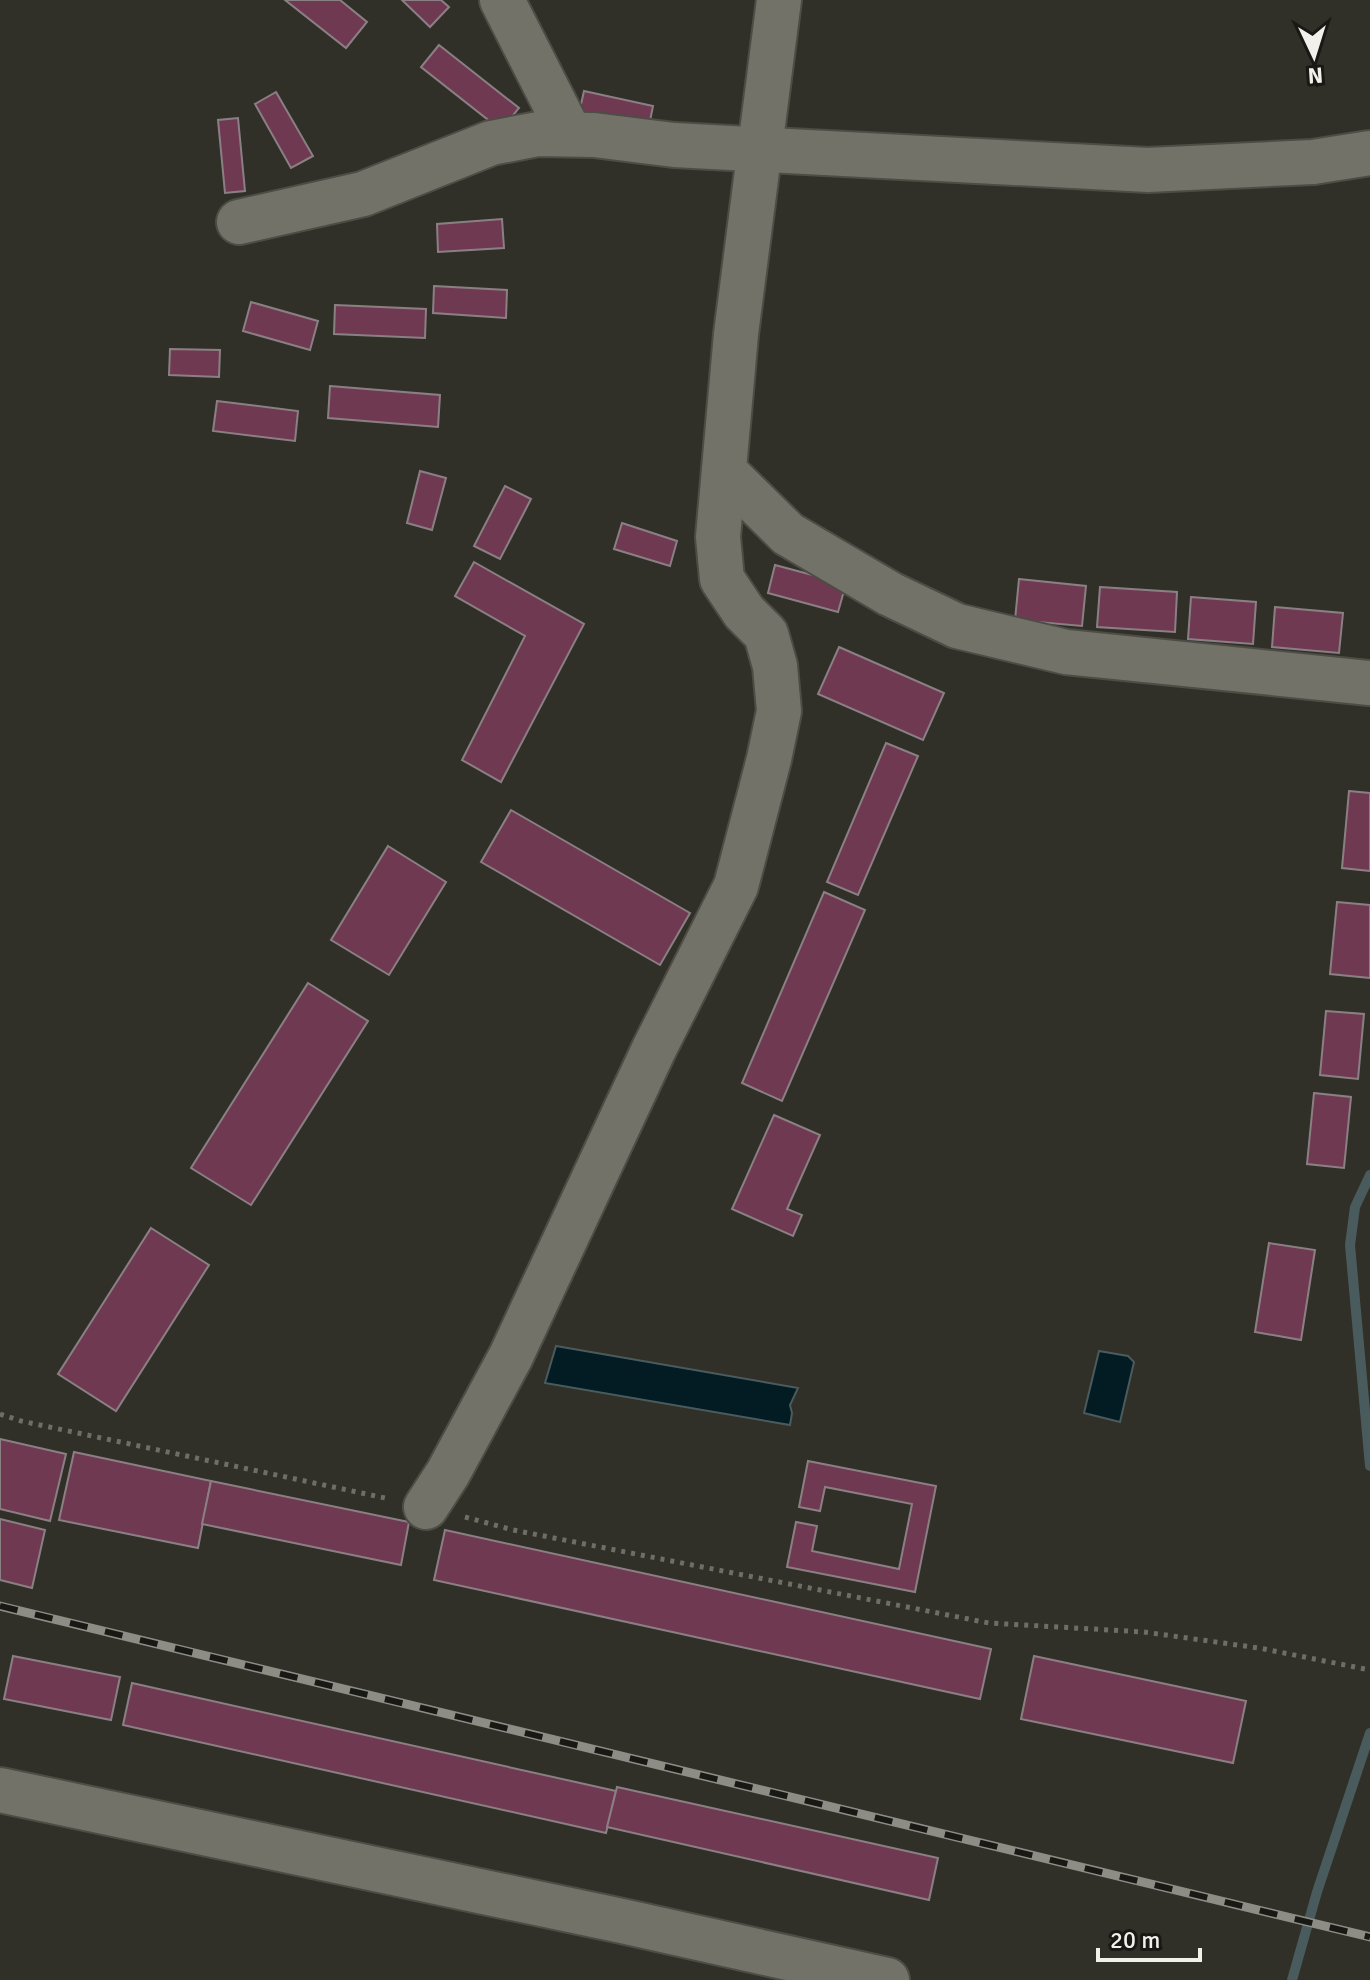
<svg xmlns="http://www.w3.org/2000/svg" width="1370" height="1980" viewBox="0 0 1370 1980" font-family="Signika,sans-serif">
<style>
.water{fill:#031b22;stroke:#4a5b5e;stroke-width:2}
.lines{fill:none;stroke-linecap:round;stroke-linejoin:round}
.stream{stroke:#4a5b5e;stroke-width:10}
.building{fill:#703952;stroke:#8a8084;stroke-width:2}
.minor-casing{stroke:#4d4c45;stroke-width:48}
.path{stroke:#6f6e66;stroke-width:5;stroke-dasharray:4 6;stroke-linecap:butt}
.minor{stroke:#737269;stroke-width:44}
.rail-casing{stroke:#8d8c85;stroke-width:9}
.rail{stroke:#181814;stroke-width:6;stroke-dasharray:18;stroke-linecap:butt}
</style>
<rect width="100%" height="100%" fill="#313028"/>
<!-- water -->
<g class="water">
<path d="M556,1346L798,1388L790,1405L792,1413L790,1425L545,1383Z"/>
<path d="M1099,1351L1128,1356L1134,1362L1120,1422L1084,1413Z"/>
</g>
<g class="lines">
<!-- stream -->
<g class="stream">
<path d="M1370,1175L1355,1207L1350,1245L1370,1466"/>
<path d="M1292,1980L1317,1892L1370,1733"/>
</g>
</g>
<!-- building -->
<g class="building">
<path d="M285,0H340L367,22L346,48Z"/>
<path d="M402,0H441L449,7L430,27Z"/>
<path d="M439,45L519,108L501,130L421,67Z"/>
<path d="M584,91L653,106L647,136L577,122Z"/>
<path d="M276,92L313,156L291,168L255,104Z"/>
<path d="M238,118L245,191L225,193L218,120Z"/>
<path d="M502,219L504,248L438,252L437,224Z"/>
<path d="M434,286L507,290L506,318L433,313Z"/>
<path d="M251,302L318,321L310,350L243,331Z"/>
<path d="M335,305L426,309L425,338L334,334Z"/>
<path d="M170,349L220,350L219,377L169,375Z"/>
<path d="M330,386L440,395L438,427L328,418Z"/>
<path d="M217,401L298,411L295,441L213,431Z"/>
<path d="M420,471L446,478L432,530L407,523Z"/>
<path d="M505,486L531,499L500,559L474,546Z"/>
<path d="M622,523L677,541L670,566L614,549Z"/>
<path d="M474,562L584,624L501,782L462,760L525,636L455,596Z"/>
<path d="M775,565L846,584L838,612L768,593Z"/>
<path d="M1019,579L1086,586L1082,626L1015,620Z"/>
<path d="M1100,587L1177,592L1175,632L1097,627Z"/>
<path d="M1191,597L1256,602L1253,644L1188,639Z"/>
<path d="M1275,607L1343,613L1339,653L1272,647Z"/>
<path d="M839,647L944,693L923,740L818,694Z"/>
<path d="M886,743L918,756L858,895L827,882Z"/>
<path d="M1349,791L1370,793V871L1342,868Z"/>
<path d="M511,810L690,913L660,965L481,862Z"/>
<path d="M388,846L446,882L389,975L331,940Z"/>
<path d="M824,892L865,910L782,1101L742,1083Z"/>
<path d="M1337,902L1370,905V978L1330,974Z"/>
<path d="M308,983L368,1021L251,1205L191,1168Z"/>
<path d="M1326,1011L1364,1014L1358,1079L1320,1075Z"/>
<path d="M1314,1093L1351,1097L1344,1168L1307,1164Z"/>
<path d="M774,1115L820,1135L787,1209L802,1215L793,1236L732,1209Z"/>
<path d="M151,1228L209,1265L116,1411L58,1374Z"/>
<path d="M1269,1243L1315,1250L1301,1340L1255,1332Z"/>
<path d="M0,1439L66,1454L50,1521L0,1509Z"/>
<path d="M74,1452L211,1481L198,1548L59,1520Z"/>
<path d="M808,1461L936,1486L915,1592L787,1567L796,1522L817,1526L812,1551L899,1569L912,1504L825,1487L820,1511L799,1507Z"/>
<path d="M211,1481L409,1522L401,1565L202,1524Z"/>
<path d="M0,1519L45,1530L32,1588L0,1580Z"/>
<path d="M445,1530L991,1649L980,1699L434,1580Z"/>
<path d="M13,1656L120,1677L111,1720L4,1699Z"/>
<path d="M1034,1656L1246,1701L1233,1763L1021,1719Z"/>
<path d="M132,1683L616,1791L606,1833L123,1725Z"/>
<path d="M617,1787L938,1858L929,1900L607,1827Z"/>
</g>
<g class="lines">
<!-- minor casing -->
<g class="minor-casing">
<g id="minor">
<path d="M502,0L570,134"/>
<path d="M239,222L363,194L491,143L538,134L594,135L674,145L1148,170L1313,162L1370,153"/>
<path d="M724,471L788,534L890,594L957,626L1066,652L1370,683"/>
<path d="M426,1507L448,1473L511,1356L654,1049L736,886L769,759L779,711L775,666L766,634L744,612L722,579L718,537L736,334L779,0"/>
<path d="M0,1790L622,1921L887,1980"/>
</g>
</g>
<!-- path -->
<g class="path">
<path d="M0,1414L21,1421L390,1499"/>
<path d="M465,1517L513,1530L989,1623L1144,1632L1259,1648L1370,1670"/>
</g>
<!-- minor -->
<use href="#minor" class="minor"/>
<!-- rail casing -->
<g class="rail-casing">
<path id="rail" d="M0,1606L1370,1937"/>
</g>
<!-- rail -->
<use href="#rail" class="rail"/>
</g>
<!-- north arrow -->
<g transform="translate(1314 56) rotate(176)" stroke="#181814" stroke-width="6" paint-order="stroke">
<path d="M0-6L14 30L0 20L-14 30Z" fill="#f1f0eb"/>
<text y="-12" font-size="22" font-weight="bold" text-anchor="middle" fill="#f1f0eb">N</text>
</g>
<!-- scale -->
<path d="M1098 1948v12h102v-12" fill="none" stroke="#f1f0eb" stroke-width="4"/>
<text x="1110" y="1948" font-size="24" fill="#f1f0eb" stroke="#181814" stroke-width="6" paint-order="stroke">20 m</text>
</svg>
